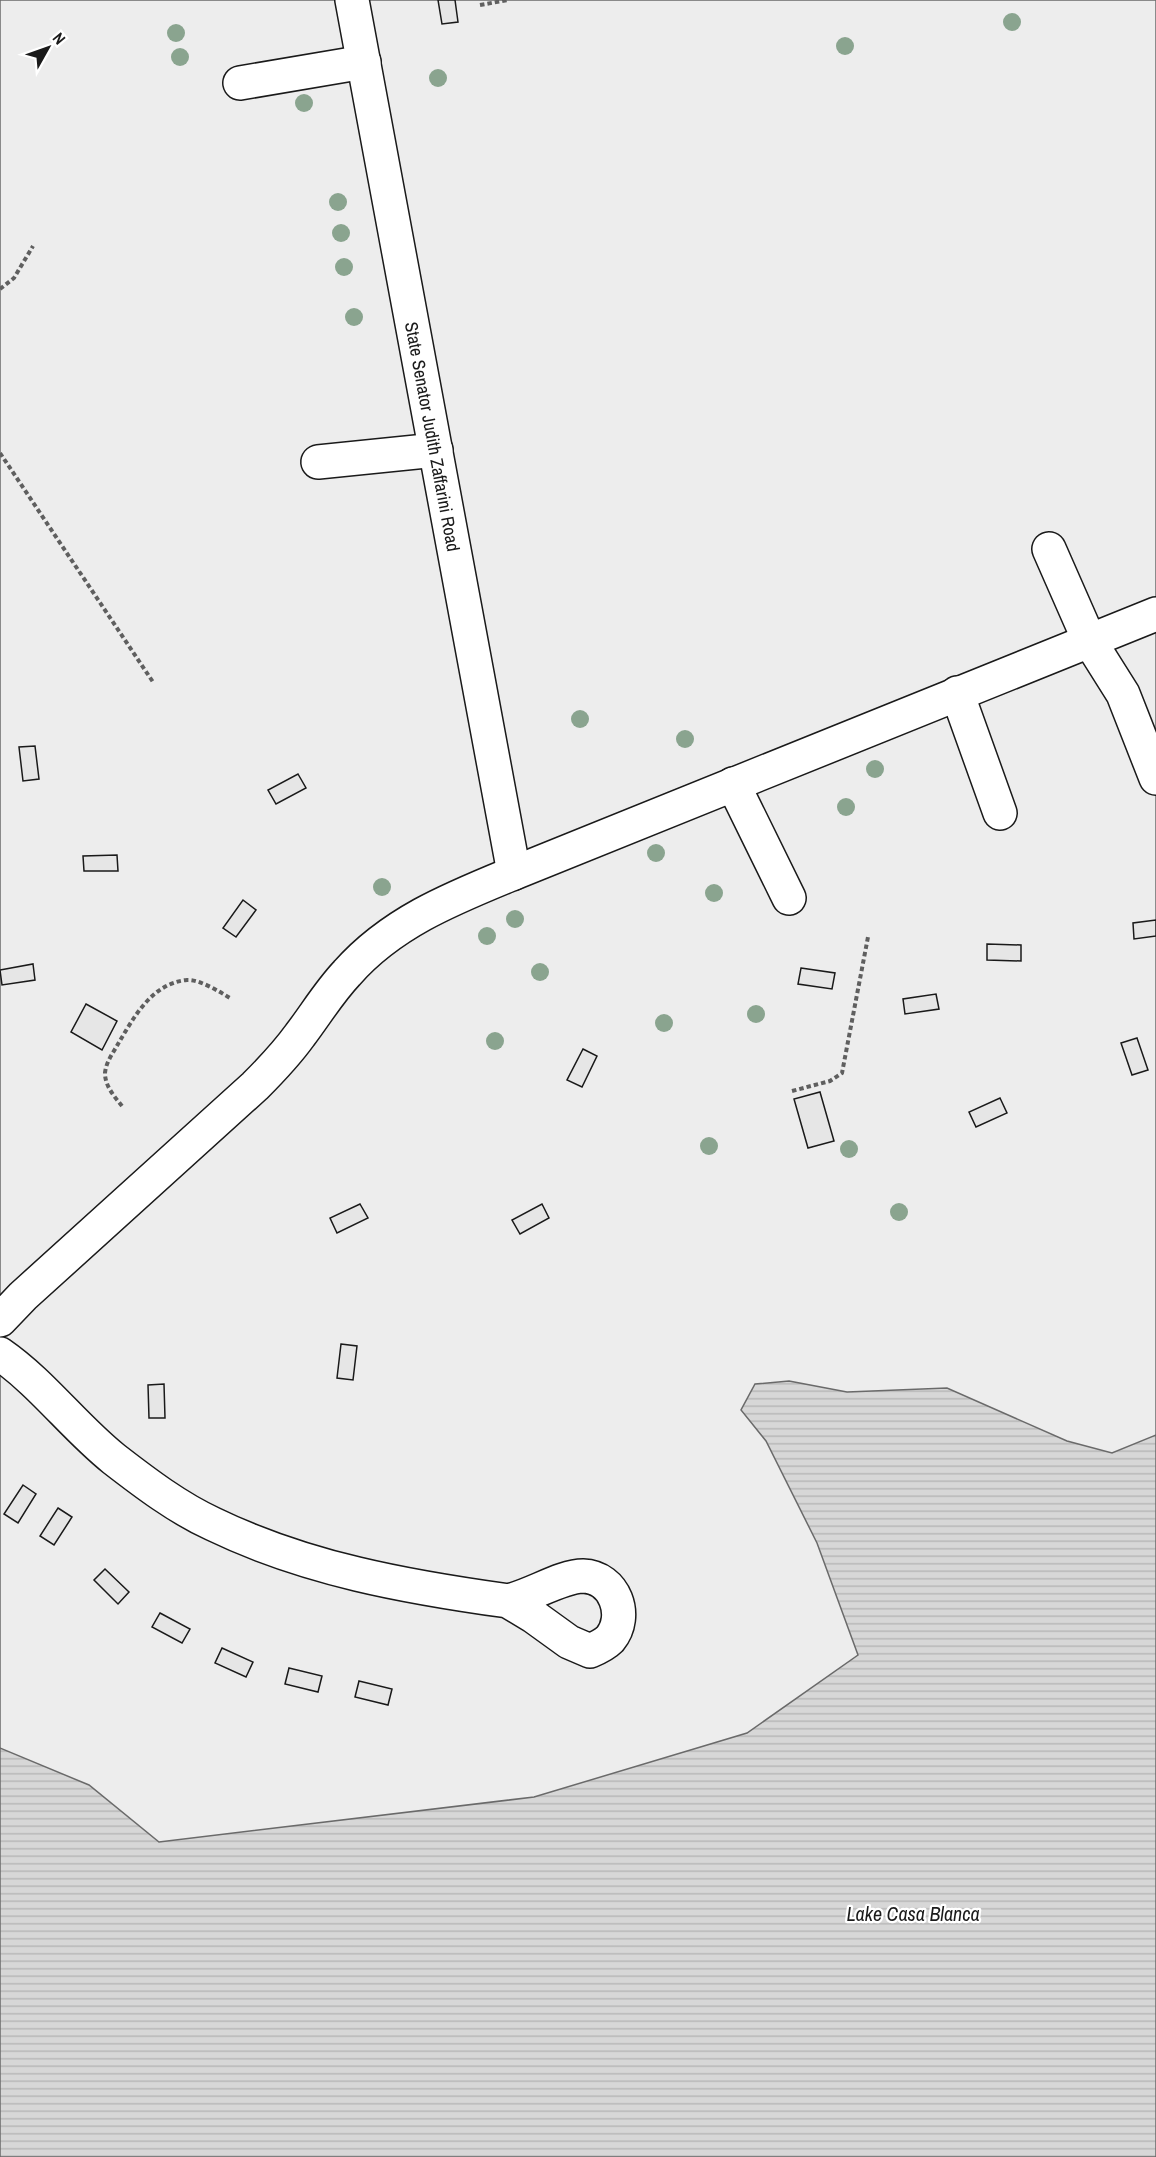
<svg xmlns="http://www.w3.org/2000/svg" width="1156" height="2157" viewBox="0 0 1156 2157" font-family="'Archivo Narrow',sans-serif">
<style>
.built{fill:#ededed;stroke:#6a6a6a;stroke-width:1.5}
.water{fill:url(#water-rules);stroke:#6a6a6a;stroke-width:1.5}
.building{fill:#e6e6e6;stroke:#1a1a1a;stroke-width:1.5}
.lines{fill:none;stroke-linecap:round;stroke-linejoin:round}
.minor-casing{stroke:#1a1a1a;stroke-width:36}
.path{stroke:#5f5f5f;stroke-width:4;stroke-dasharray:4.5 3;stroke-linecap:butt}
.minor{stroke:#fff;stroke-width:33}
.tree{fill:#8aa48f}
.labels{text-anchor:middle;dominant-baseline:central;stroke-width:4.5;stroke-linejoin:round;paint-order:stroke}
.street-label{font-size:18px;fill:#1a1a1a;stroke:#fff}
.water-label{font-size:20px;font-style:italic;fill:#1a1a1a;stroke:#fff}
</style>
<defs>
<pattern id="water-rules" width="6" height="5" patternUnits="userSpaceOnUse" patternTransform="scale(1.5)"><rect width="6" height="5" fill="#d7d7d7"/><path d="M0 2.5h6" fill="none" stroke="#b8b8b8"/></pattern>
</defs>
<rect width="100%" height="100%" fill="#fff"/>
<!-- built -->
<rect class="built" x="0" y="0" width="1156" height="2157"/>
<!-- water -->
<path class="water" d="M789,1381L847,1392L947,1388L1067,1441L1112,1453L1156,1435V2157H0V1748L89,1785L159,1842L534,1797L747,1733L858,1655L817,1543L766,1441L741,1410L755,1384Z"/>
<!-- building -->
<g class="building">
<path d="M438,0H455L458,22L442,24Z"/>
<path d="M35,746L39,779L23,781L19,747Z"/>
<path d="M298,774L306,788L276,804L268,790Z"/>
<path d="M117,855L118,871H84L83,856Z"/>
<path d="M243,900L256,910L236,937L223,928Z"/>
<path d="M1156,920V936L1134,939L1133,923Z"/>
<path d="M987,944L1021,945V961L987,960Z"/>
<path d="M33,964L35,980L2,985L0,970Z"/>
<path d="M801,968L835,973L832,989L798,984Z"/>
<path d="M936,994L939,1009L905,1014L903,999Z"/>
<path d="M86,1004L117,1021L102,1050L71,1032Z"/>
<path d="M1137,1038L1148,1070L1132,1075L1121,1043Z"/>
<path d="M583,1049L597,1056L582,1087L567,1080Z"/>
<path d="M820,1092L834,1141L808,1148L794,1099Z"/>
<path d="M1000,1098L1007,1113L976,1127L969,1112Z"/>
<path d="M360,1204L368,1218L337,1233L330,1218Z"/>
<path d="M542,1204L549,1218L520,1234L512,1220Z"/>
<path d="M341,1344L357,1346L353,1380L337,1378Z"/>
<path d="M164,1384L165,1418H149L148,1385Z"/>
<path d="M23,1485L36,1494L18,1523L4,1514Z"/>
<path d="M58,1508L72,1517L54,1545L40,1536Z"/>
<path d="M105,1569L129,1592L118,1604L94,1580Z"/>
<path d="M160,1613L190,1629L182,1643L152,1627Z"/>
<path d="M222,1648L253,1662L246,1677L215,1663Z"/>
<path d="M289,1668L322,1676L318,1692L285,1684Z"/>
<path d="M359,1681L392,1689L388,1705L355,1697Z"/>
</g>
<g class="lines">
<!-- minor casing -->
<g class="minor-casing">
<g id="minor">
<path id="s1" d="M352,0L514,873"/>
<path d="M240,83L364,62"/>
<path d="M318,462L436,450"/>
<path d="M1049,549L1089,640L1123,694L1156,778"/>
<path d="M957,693L1000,813"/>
<path d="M733,784L789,898"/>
<path d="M0,1320L23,1296L255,1086C271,1070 287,1053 300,1035C316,1014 329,992 347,973C392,922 453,898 514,873L1156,614"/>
<path d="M0,1354C42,1383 74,1427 114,1459C145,1483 178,1508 213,1524C306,1569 407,1587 508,1601C531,1596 562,1576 583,1576C615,1577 629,1616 610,1639C604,1645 597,1648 590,1651L569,1642L533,1616L508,1601"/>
</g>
</g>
<!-- path -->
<g class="path">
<path d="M480,5L508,0"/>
<path d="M0,289L14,278L33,246"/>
<path d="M0,453L153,682"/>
<path d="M792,1091L830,1081L842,1073L868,937"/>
<path d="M122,1106C114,1096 105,1086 105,1073C106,1062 113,1053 118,1044C134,1017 152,983 187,980C199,979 220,992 230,998"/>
</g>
<!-- minor -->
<use href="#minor" class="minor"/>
</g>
<!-- trees -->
<g class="tree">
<circle cx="1012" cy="22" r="9"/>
<circle cx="176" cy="33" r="9"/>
<circle cx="845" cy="46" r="9"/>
<circle cx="180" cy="57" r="9"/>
<circle cx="438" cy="78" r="9"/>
<circle cx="304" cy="103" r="9"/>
<circle cx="338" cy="202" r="9"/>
<circle cx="341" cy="233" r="9"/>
<circle cx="344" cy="267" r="9"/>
<circle cx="354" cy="317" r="9"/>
<circle cx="580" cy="719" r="9"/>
<circle cx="685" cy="739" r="9"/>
<circle cx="875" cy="769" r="9"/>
<circle cx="846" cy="807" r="9"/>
<circle cx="656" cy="853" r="9"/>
<circle cx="382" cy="887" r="9"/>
<circle cx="714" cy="893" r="9"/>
<circle cx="515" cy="919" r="9"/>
<circle cx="487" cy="936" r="9"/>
<circle cx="540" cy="972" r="9"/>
<circle cx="756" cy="1014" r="9"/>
<circle cx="664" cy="1023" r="9"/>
<circle cx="495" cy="1041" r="9"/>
<circle cx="709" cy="1146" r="9"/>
<circle cx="849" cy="1149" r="9"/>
<circle cx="899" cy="1212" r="9"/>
</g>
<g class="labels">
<!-- street labels -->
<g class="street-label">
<text stroke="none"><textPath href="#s1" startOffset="444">State Senator Judith Zaffarini Road</textPath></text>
</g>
<!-- water labels -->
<g class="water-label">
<text x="913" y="1913">Lake Casa Blanca</text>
</g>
</g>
<!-- north arrow -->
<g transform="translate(48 48) rotate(50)" stroke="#ffffff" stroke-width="4.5" paint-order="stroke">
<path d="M0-4.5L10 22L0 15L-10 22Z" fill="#1a1a1a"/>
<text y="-9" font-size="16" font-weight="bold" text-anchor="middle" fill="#1a1a1a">N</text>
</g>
</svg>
